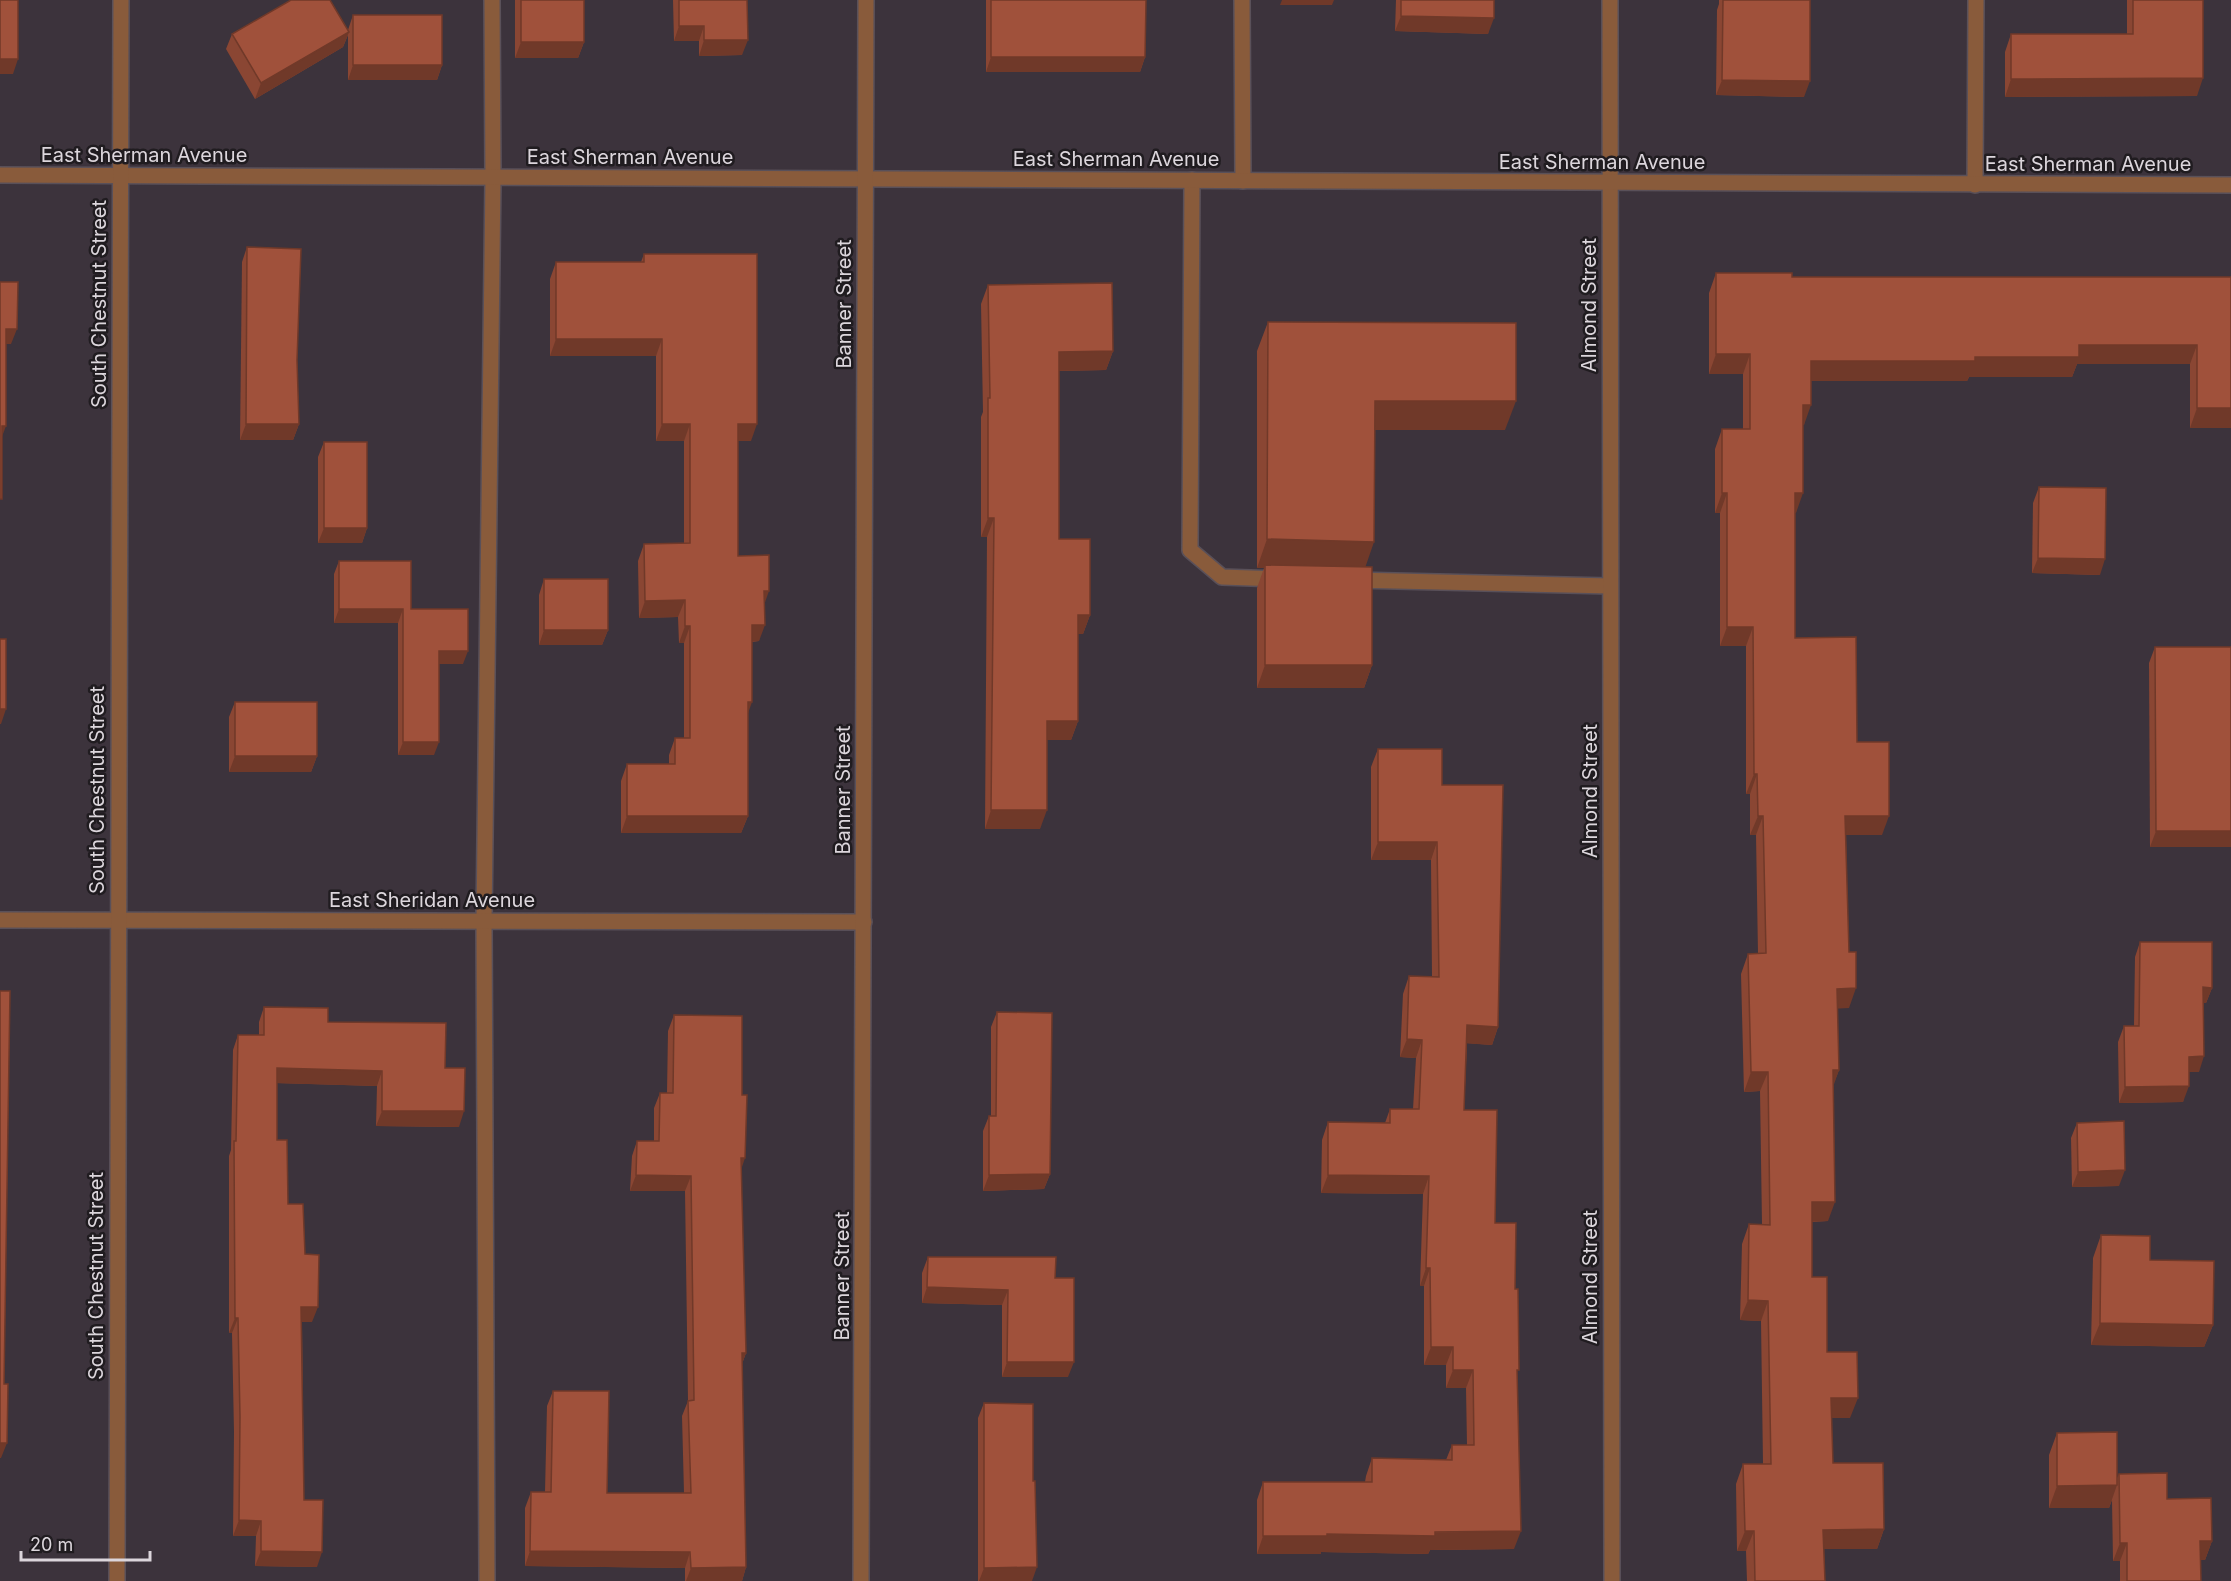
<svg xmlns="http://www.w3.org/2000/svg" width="2231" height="1581" viewBox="0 0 2231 1581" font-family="Inter,sans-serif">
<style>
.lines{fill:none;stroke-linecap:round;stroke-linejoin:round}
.service-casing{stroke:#595059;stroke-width:18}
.minor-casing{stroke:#595059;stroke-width:18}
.service{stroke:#895b3b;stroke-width:15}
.minor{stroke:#895b3b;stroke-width:15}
.wall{fill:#8a4633}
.shaded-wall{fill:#703929}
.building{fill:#a0513b;stroke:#703929;stroke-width:1.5}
.labels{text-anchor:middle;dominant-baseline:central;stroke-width:5;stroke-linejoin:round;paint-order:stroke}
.street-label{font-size:20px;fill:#dcd6dc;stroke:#201c20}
</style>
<rect width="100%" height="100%" fill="#3c333c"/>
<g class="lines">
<!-- service casing -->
<g class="service-casing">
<g id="service">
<path d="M1242,0L1243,181"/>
<path d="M1192,180L1190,550L1222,577L1278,579"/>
<path d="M1975,185L1976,0"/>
<path d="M1353,580L1610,586"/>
<path d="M487,1581L484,921L493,178L492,0"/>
</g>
</g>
<!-- minor casing -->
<g class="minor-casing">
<g id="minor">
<path d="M1610,0L1612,1581"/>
<path d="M0,175L2231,185"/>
<path d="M0,920L864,922"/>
<path d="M117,1581L121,0"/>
<path d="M861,1581L866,0"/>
</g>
</g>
<!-- service -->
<use href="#service" class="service"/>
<!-- minor -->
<use href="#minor" class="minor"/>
</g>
<!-- wall -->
<g class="wall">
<path d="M515,0H584V42L578,58H515Z"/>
<path d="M673,0H747L742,55L699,56V41H674Z"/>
<path d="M986,0H1146L1145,57L1140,72H986Z"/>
<path d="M1396,0H1494L1488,34L1395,31Z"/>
<path d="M1719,0H1810L1804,97L1716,95L1717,10L1719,4Z"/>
<path d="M2127,0H2203L2197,96L2005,97V52L2011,34H2127Z"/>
<path d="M353,15L442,65L437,80H348V35L343,47L255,99L226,49L232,34L348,30Z"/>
<path d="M247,247L297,360L299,424L293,440H240L242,262Z"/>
<path d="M644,254L751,441H738V556L764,605L759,641L752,642L748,713V816L741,833H621V781L627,764H669V755L675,738H684V643H679L678,617L639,618L638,561L644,544L684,543V441H656V356H550V279L556,262H641Z"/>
<path d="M1716,273L1792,277H2231V428H2190V364H2077L2072,377H1969L1967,381H1811L1804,425H1803L1796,513H1795V638L1857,742L1882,835H1846L1849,1008H1837L1839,1070L1833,1085L1828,1221L1812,1222V1277L1827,1352L1850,1418H1831L1833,1463L1884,1529L1877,1549H1824L1825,1581H1747L1746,1551H1737L1736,1484L1743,1464H1763L1761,1321L1740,1320L1742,1244L1749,1224L1762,1225L1760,1091L1744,1092L1741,974L1748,954H1758L1756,835H1750V794H1746V646H1720V513H1715V449L1722,429H1743V374H1709V293Z"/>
<path d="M988,285L1113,351L1106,370L1059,371V539L1090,615L1083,634H1078V721L1071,740H1047L1040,829H985L987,537H981V417L983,412L981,304Z"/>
<path d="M1268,322L1505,430H1375L1365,567L1372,665L1364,688H1257V588L1264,568H1257V351Z"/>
<path d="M324,442L367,528L362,543H318V457Z"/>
<path d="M2039,487L2100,575L2032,573L2033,503Z"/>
<path d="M339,561L411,609L463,664H439L434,755H398V623H334V574Z"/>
<path d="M544,579L608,630L602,645H539V595Z"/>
<path d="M2155,647L2231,847H2150L2149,663Z"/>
<path d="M235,702L317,756L311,772H229V717Z"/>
<path d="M1378,749L1442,785L1498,1027L1492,1045L1467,1043L1464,1110L1495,1223L1515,1289L1517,1376L1514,1549L1430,1550L1428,1554L1321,1552V1554H1257V1500L1263,1482H1365L1366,1476L1372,1458L1446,1460L1452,1445H1467L1466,1388H1446V1365H1424V1286H1420L1423,1194L1321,1193L1322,1140L1328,1122L1385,1123L1390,1109H1413L1416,1058L1400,1057L1403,994L1409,976L1432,977L1431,860H1371V767Z"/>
<path d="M2140,942L2212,988L2206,1003H2203L2199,1072H2189L2183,1102L2119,1103L2118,1042L2124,1026H2134L2135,957Z"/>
<path d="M264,1007L328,1022L445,1068L459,1127L376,1126L377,1086L277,1083V1140L288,1204L305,1254L312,1322H302L304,1500L317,1567L255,1566L256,1536H233L234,1432L232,1333H229V1156L231,1150L233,1050L238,1035H259V1022Z"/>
<path d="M997,1012L1050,1174L1044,1189L983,1191V1131L989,1116H991V1027Z"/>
<path d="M674,1015L741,1169L746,1353L742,1364L746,1567L742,1581H685V1568L525,1566V1508L531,1492H545L547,1406L553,1391L607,1493H684L682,1416L688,1401L685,1191H630L632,1156L637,1141H654V1108L660,1093H667L668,1031Z"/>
<path d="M2077,1123L2119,1186L2072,1187L2071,1138Z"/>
<path d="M2101,1235L2150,1260L2213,1325L2204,1347L2091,1345L2093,1258Z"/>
<path d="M928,1257L1055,1278L1068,1377H1002V1305L922,1303V1273Z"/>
<path d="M984,1403L1032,1581H978V1418Z"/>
<path d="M2057,1433L2117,1478L2119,1474L2167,1499L2212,1541L2205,1560H2201V1581H2120V1561H2113L2112,1500L2109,1508H2049V1455Z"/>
</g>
<!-- shaded-wall -->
<g class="shaded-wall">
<path d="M1282,0H1334L1332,5H1280Z"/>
<path d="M1401,16L1494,18L1488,34L1395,31Z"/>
<path d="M679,26H704L699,41H674Z"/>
<path d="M349,32L343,47L255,99L261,83Z"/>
<path d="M704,40H748L742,55L699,56Z"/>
<path d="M521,42H584L578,58H515Z"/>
<path d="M991,57H1145L1140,72H986Z"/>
<path d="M0,59H18L13,74H0Z"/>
<path d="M353,65H442L437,80H348Z"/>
<path d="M2203,78L2197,96L2005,97L2011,79Z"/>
<path d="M1722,80L1810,81L1804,97L1716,95Z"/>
<path d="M6,329H17L11,344H0Z"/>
<path d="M556,339H662L656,356H550Z"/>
<path d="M2079,345H2197L2190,364H2077L2072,377H1969L1967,381H1804L1811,361L1975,357Z"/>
<path d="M1113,351L1106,370L1052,371L1059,352Z"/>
<path d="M1716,354H1750L1743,374H1709Z"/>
<path d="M1375,401H1516L1505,430H1365Z"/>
<path d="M1803,405H1811L1804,425H1796Z"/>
<path d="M2197,408H2231V428H2190Z"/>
<path d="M246,424H299L293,440H240Z"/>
<path d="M662,424H690L684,441H656Z"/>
<path d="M738,424H757L751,441H732Z"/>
<path d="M2,426H6L0,442Z"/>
<path d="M1722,493H1727L1720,513H1715Z"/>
<path d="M1795,493H1803L1796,513H1787Z"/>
<path d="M988,518H994L987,537H981Z"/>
<path d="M324,528H367L362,543H318Z"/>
<path d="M1267,539L1374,542L1364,571L1265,565L1264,568H1257Z"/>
<path d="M2038,558L2105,559L2100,575L2032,573Z"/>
<path d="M764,591H769L763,608Z"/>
<path d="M685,600L678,617L639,618L645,601Z"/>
<path d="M339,609H403L398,623H334Z"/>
<path d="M1078,615H1090L1083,634H1071Z"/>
<path d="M752,625H765L759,641L746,642Z"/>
<path d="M685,626H690L684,643H679Z"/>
<path d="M1727,627H1753L1746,646H1720Z"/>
<path d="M544,630H608L602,645H539Z"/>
<path d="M439,651H468L463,664H434Z"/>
<path d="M1265,665H1372L1364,688H1257Z"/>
<path d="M748,702H752L746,719Z"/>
<path d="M0,709H6L1,724H0Z"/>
<path d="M1047,721H1078L1071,740H1040Z"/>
<path d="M403,742H439L434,755H398Z"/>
<path d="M235,756H317L311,772H229Z"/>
<path d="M1754,774H1757L1750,794H1746Z"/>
<path d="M991,810H1047L1040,829H985Z"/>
<path d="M627,816H748L741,833H621Z"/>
<path d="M1758,816H1763L1756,835H1750Z"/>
<path d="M1845,816H1889L1882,835H1838Z"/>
<path d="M2156,831H2231V847H2150Z"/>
<path d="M1378,842H1437L1431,860H1371Z"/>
<path d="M2203,987L2212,988L2206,1003H2197Z"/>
<path d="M1856,988L1849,1008L1830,1009L1837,989Z"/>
<path d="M1467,1025L1498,1027L1492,1045L1461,1043Z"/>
<path d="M1407,1039L1422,1040L1416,1058L1400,1057Z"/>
<path d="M2204,1056L2199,1072H2183L2189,1057Z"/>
<path d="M277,1068L382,1071L377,1086L272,1083Z"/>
<path d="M1833,1070H1839L1832,1090Z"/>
<path d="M1751,1072H1768L1760,1091L1744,1092Z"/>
<path d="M2189,1086L2183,1102L2119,1103L2125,1087Z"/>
<path d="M382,1111H464L459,1127L376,1126Z"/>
<path d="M741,1158H745L740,1173Z"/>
<path d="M2125,1170L2119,1186L2072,1187L2078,1172Z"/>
<path d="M1050,1174L1044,1189L983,1191L989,1175Z"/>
<path d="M636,1175L691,1176L685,1191H630Z"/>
<path d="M1328,1175L1429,1176L1423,1194L1321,1193Z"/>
<path d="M1812,1202H1835L1828,1221L1805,1222Z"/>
<path d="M1426,1268H1430L1424,1286H1420Z"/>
<path d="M927,1287L1008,1290L1002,1305L922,1303Z"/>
<path d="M1748,1300L1768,1301L1761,1321L1740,1320Z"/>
<path d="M301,1307H318L312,1322H296Z"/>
<path d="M235,1318H238L232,1333H229Z"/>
<path d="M2100,1323L2213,1325L2204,1347L2091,1345Z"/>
<path d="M1431,1347H1453L1446,1365H1424Z"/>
<path d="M742,1353H746L740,1369Z"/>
<path d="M1007,1362H1074L1068,1377H1002Z"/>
<path d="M1453,1370H1473L1466,1388H1446Z"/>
<path d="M1831,1398H1858L1850,1418H1824Z"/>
<path d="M0,1443H7L1,1458H0Z"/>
<path d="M2117,1485L2109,1508H2049L2057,1486Z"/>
<path d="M239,1520L261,1521L256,1536H233Z"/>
<path d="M1884,1529L1877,1549H1816L1823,1530Z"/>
<path d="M1521,1531L1514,1549L1430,1550L1428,1554L1321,1552V1554H1257L1263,1536Z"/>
<path d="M1745,1531H1754L1746,1551H1737Z"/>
<path d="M2200,1541H2212L2205,1560H2194Z"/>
<path d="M2120,1543H2127L2120,1561H2113Z"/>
<path d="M261,1551L322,1552L317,1567L255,1566Z"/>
<path d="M530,1551L690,1552L685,1568L525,1566Z"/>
<path d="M746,1567L742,1581H686L691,1568Z"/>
<path d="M1037,1567L1032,1581H979L984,1568Z"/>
</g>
<!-- building -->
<g class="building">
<rect x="0" y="0" width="18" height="59"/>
<path d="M291,0H330L349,32L261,83L232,34Z"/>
<rect x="521" y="0" width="63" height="42"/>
<path d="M679,0H747L748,40H704V26H679Z"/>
<path d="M991,0H1146L1145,57H991Z"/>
<path d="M1401,0H1494V18L1401,16Z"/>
<path d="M1723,0H1810V81L1722,80Z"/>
<path d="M2133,0H2203V78L2011,79V34H2133Z"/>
<rect x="353" y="15" width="89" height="50"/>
<path d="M247,247L301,249L297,360L299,424H246Z"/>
<path d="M644,254H757V424H738V556L769,555V591H764L765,625H752V702H748V816H627V764H675V738H690V626H685V600L645,601L644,544L690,543V424H662V339H556V262H644Z"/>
<path d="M1716,273H1792V277H2231V408H2197V345H2079V357H1975V361H1811V405H1803V493H1795V638L1856,637L1857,742H1889V816H1845L1849,952H1856V988L1837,989L1839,1070H1833L1835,1202H1812V1277H1827V1352H1857L1858,1398H1831L1833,1463H1883L1884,1529L1823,1530L1825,1581H1755L1754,1531H1745L1743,1464H1771L1768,1301L1748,1300L1749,1224L1770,1225L1768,1072H1751L1748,954L1766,953L1763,816H1758L1757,774H1754L1753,627H1727V493H1722V429H1750V354H1716Z"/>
<path d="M0,282H18L17,329H6V426H2V499H0Z"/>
<path d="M1112,283L1113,351L1059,352V539H1090V615H1078V721H1047V810H991L994,518H988V398H990L988,285Z"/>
<path d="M1268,322L1516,323V401H1375L1374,542L1267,539Z"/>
<rect x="324" y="442" width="43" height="86"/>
<path d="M2039,487L2106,488L2105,559L2038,558Z"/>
<path d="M339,561H411V609H468V651H439V742H403V609H339Z"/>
<path d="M1265,565L1372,567V665H1265Z"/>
<rect x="544" y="579" width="64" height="51"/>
<rect x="0" y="639" width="6" height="70"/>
<path d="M2155,647H2231V831H2156Z"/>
<rect x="235" y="702" width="82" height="54"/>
<path d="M1378,749H1442V785H1503L1498,1027L1467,1025L1464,1110H1497L1495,1223H1516L1515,1289H1518L1519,1370H1517L1521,1531L1435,1532V1536L1327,1534V1536H1263V1482H1372V1458L1452,1460V1445H1474L1473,1370H1453V1347H1431L1430,1268H1426L1429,1176L1328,1175V1122L1390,1123V1109H1419L1422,1040L1407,1039L1409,976L1439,977L1437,842H1378Z"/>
<path d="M2140,942H2212V988L2203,987L2204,1056L2189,1057V1086L2125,1087L2124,1026H2139Z"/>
<path d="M0,991H10L4,1384H8L7,1443H0Z"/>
<path d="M264,1007L328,1008V1022L446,1023L445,1068H465L464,1111H382V1071L277,1068V1140H287L288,1204H303L305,1254L319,1255L318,1307H301L304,1500H323L322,1552L261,1551V1521L239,1520L240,1417L238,1318H235L234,1141H236L238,1035H264Z"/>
<path d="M997,1012L1052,1013L1050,1174L989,1175V1116H996Z"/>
<path d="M674,1015L742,1016V1095H747L745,1158H741L746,1353H742L746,1567L691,1568L690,1552L530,1551L531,1492H551L553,1391H609L607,1493H691L688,1401L694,1400L691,1176L636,1175L637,1141H659L660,1093H673Z"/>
<path d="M2124,1121L2125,1170L2078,1172L2077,1123Z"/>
<path d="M2101,1235L2150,1236V1260L2214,1261L2213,1325L2100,1323Z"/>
<path d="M928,1257H1056L1055,1278H1074V1362H1007L1008,1290L927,1287Z"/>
<path d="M984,1403L1033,1404V1481H1035L1037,1567L984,1568Z"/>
<path d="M2117,1432V1485L2057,1486V1433Z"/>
<path d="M2167,1473V1499L2211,1498L2212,1541H2200L2201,1581H2127V1543H2120L2119,1474Z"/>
</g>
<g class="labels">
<!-- street labels -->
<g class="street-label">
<text x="144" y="155">East Sherman Avenue</text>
<text x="630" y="157">East Sherman Avenue</text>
<text x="1116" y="159">East Sherman Avenue</text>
<text x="1602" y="162">East Sherman Avenue</text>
<text x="2088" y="164">East Sherman Avenue</text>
<text transform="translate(99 304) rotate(-90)">South Chestnut Street</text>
<text transform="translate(844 304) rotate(-90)">Banner Street</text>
<text transform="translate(1589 305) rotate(-90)">Almond Street</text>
<text transform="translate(97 790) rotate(-90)">South Chestnut Street</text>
<text transform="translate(843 790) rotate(-90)">Banner Street</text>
<text transform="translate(1590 791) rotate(-90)">Almond Street</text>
<text x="432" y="900">East Sheridan Avenue</text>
<text transform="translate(96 1276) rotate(-90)">South Chestnut Street</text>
<text transform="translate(842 1276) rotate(-90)">Banner Street</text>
<text transform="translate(1590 1277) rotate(-90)">Almond Street</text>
</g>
</g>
<!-- scale -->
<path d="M21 1551v9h129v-9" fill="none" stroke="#dcd6dc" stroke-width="3"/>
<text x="30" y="1551" font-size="18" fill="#dcd6dc" stroke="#201c20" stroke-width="4.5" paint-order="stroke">20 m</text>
</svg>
